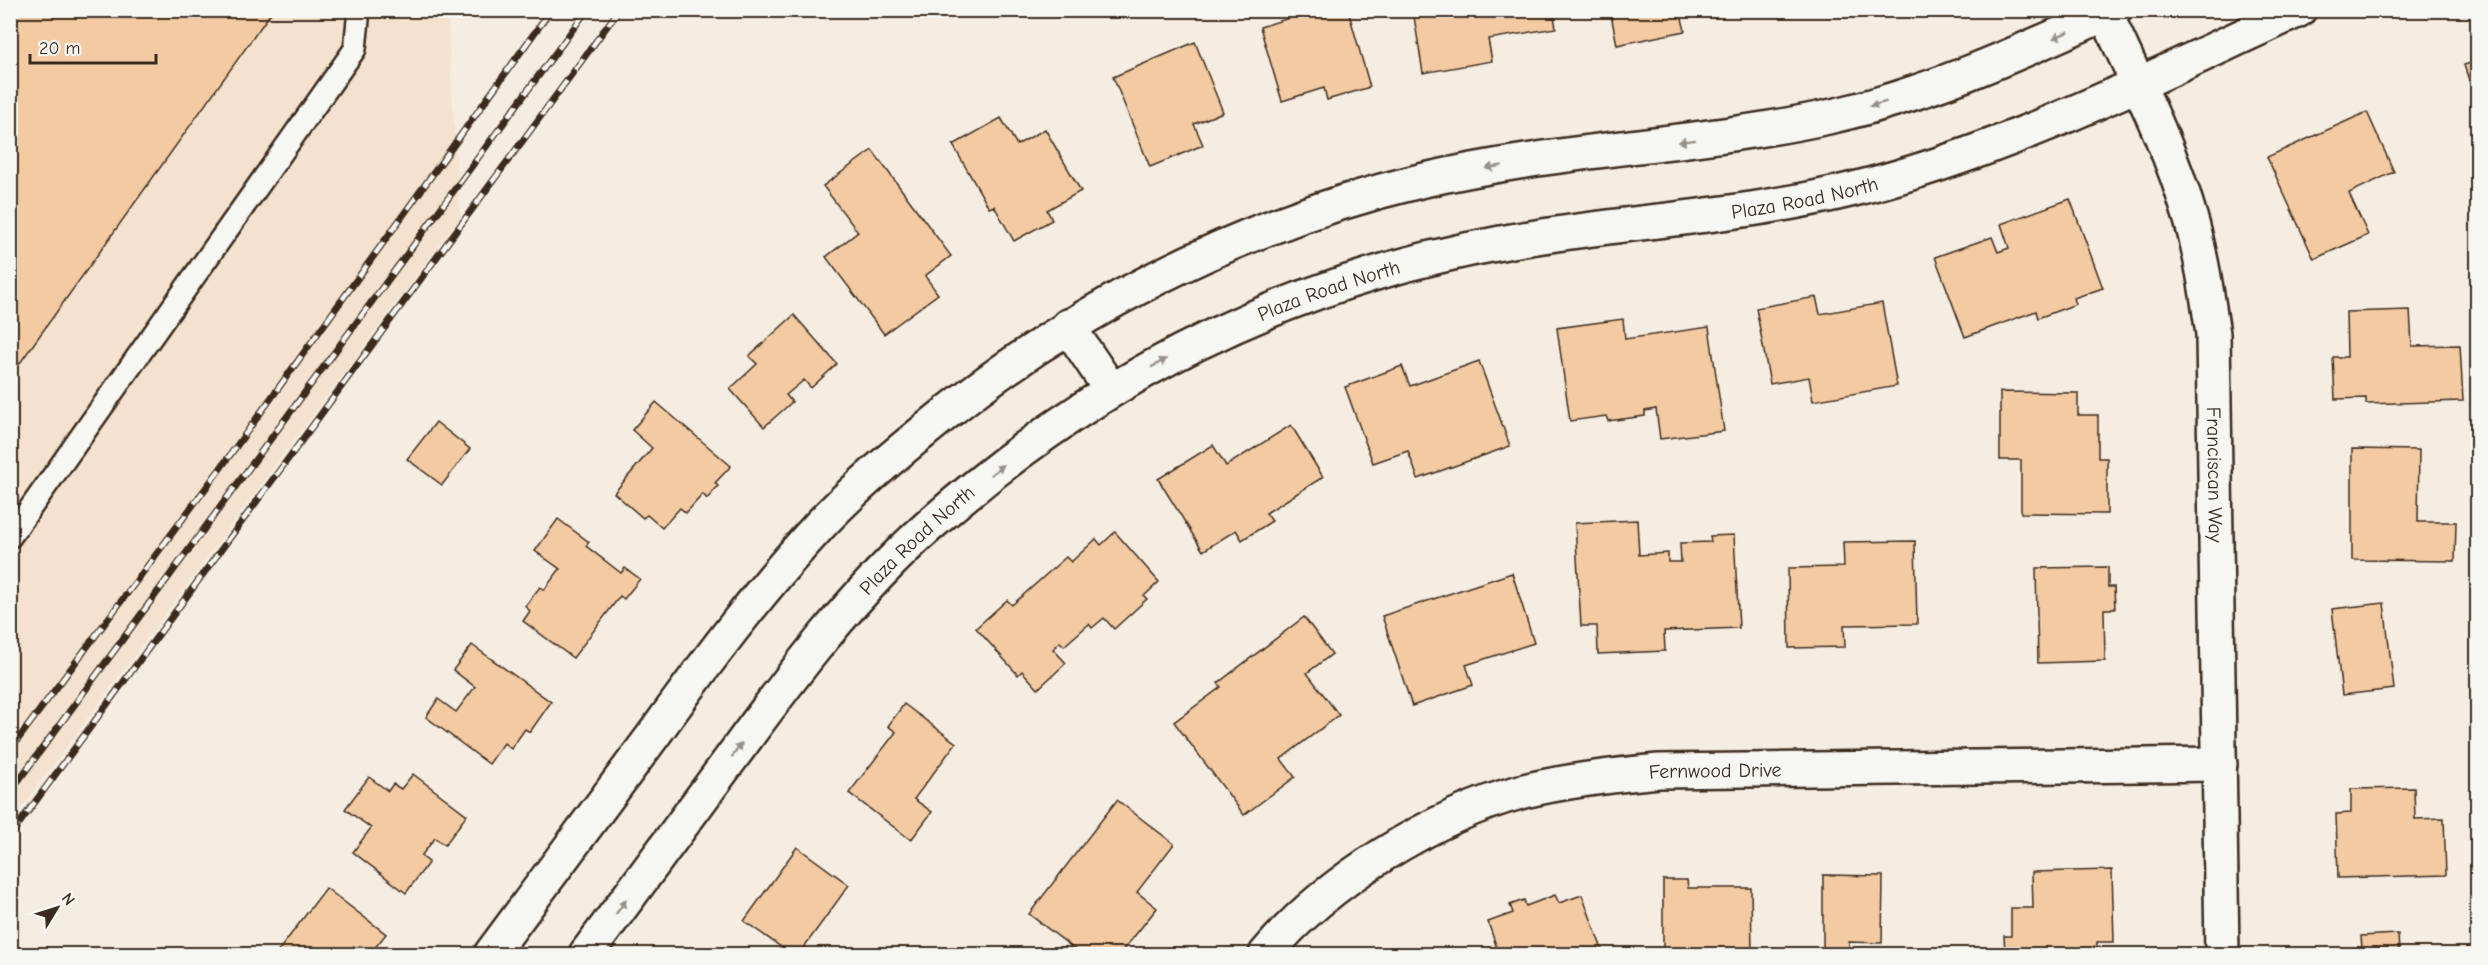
<svg xmlns="http://www.w3.org/2000/svg" width="2488" height="965" viewBox="0 0 2488 965" font-family="'Comic Neue',sans-serif">
<style>
.built{fill:#f4e2cf}
.building{fill:#f3caa2;stroke:#3b2a1e;stroke-width:1.5}
.lines{fill:none;stroke-linecap:round;stroke-linejoin:round}
.lane-casing{stroke:#3b2a1e;stroke-width:26}
.street-casing{stroke:#3b2a1e;stroke-width:38}
.lane{stroke:#f6f6f2;stroke-width:21}
.street{stroke:#f6f6f2;stroke-width:33}
.rail-casing{stroke:#3b2a1e;stroke-width:7}
.rail{stroke:#f6f6f2;stroke-width:4.5;stroke-dasharray:14;stroke-linecap:butt}
.oneway{fill:#989088}
.labels{text-anchor:middle;dominant-baseline:central;stroke-width:5;stroke-linejoin:round;paint-order:stroke}
.street-label{font-size:20px;fill:#3b2a1e;stroke:#f6f6f2}
</style>
<rect width="100%" height="100%" fill="#f5ede2"/>
<filter id="ink" filterUnits="userSpaceOnUse"><feTurbulence type="fractalNoise" baseFrequency=".0167" numOctaves="2"/><feDisplacementMap in="SourceGraphic" scale="12" xChannelSelector="R" yChannelSelector="G"/><feConvolveMatrix kernelMatrix="1 2 1 2 8 2 1 2 1" color-interpolation-filters="sRGB"/></filter>
<g filter="url(#ink)">
<!-- built -->
<path class="built" d="M11,11H447L460,217L11,822Z"/>
<!-- building -->
<g class="building">
<path d="M10,10H273L10,377Z"/>
<path d="M1316,10H1348L1370,87L1327,100L1324,88L1282,101L1260,27Z"/>
<path d="M1413,10H1553L1556,28L1488,39L1492,61L1423,73Z"/>
<path d="M1610,10H1680L1685,31L1617,45Z"/>
<path d="M1195,42L1223,112L1194,124L1203,145L1150,167L1113,77Z"/>
<path d="M2478,61V108L2464,65Z"/>
<path d="M2367,112L2394,172L2349,193L2368,235L2314,259L2267,157Z"/>
<path d="M1001,118L1017,145L1045,129L1081,191L1047,210L1052,220L1014,241L994,206L989,208L953,145Z"/>
<path d="M872,150L951,256L925,276L938,294L884,334L826,257L858,232L823,186Z"/>
<path d="M2070,199L2103,288L2074,298L2076,304L2038,318L2036,311L1965,337L1935,257L1992,237L1998,252L2009,248L2001,224Z"/>
<path d="M1816,297L1820,314L1882,303L1897,386L1813,401L1809,377L1770,384L1756,308Z"/>
<path d="M2410,310L2412,346L2460,345L2463,401L2366,404V398L2335,399L2333,357H2347L2346,312Z"/>
<path d="M794,315L837,364L811,388L804,380L786,395L792,402L764,427L730,389L757,364L749,356Z"/>
<path d="M1623,319L1625,339L1709,327L1724,431L1660,439L1656,409L1645,411V416L1608,421L1606,416L1570,421L1557,328Z"/>
<path d="M1479,361L1510,446L1418,479L1408,451L1373,463L1345,387L1402,366L1410,386Z"/>
<path d="M2000,392L2078,393V415H2098V458H2107V514L2021,513V460H2000Z"/>
<path d="M656,402L731,466L715,483L718,486L707,499L703,494L686,513L680,508L662,528L647,515L643,518L614,493L652,448L632,430Z"/>
<path d="M436,422L470,449L442,485L407,459Z"/>
<path d="M1291,425L1323,477L1266,513L1272,521L1242,540L1236,530L1203,551L1158,479L1213,445L1226,466Z"/>
<path d="M2352,449L2419,450L2418,522H2456L2455,561L2352,560Z"/>
<path d="M558,519L589,542L586,546L621,573L625,568L640,579L624,599L620,596L573,658L523,621L530,611L525,606L540,587L544,590L560,569L535,551Z"/>
<path d="M1637,520L1639,555L1668,553V562H1681L1680,543L1711,542L1710,536L1734,535L1739,628L1664,631L1665,651L1598,654L1597,626H1581L1575,523Z"/>
<path d="M1115,532L1159,582L1144,596L1147,599L1114,629L1104,618L1092,628L1089,624L1064,646L1060,642L1053,649L1066,663L1038,689L1022,671L1018,675L976,628L1007,600L1012,605L1066,557L1071,562L1096,539L1101,545Z"/>
<path d="M1915,541L1917,624L1844,625L1845,647L1789,648L1788,568L1844,567L1843,542Z"/>
<path d="M2108,567V587H2114L2115,609H2104L2105,661L2038,663L2036,568Z"/>
<path d="M1512,573L1534,643L1466,665L1473,685L1412,706L1382,616Z"/>
<path d="M2384,603L2394,689L2342,695L2332,609Z"/>
<path d="M1304,617L1332,654L1307,673L1339,715L1281,759L1295,777L1244,815L1174,722L1221,687L1218,683Z"/>
<path d="M472,645L551,702L530,732L525,729L511,749L504,743L489,764L426,717L438,699L456,712L475,687L453,670Z"/>
<path d="M904,704L956,743L914,799L932,812L911,840L849,793L896,732L888,726Z"/>
<path d="M413,774L467,815L445,845L435,838L421,856L429,862L406,893L353,852L371,828L345,809L369,777L388,791L393,784L401,789Z"/>
<path d="M2414,788L2415,819L2444,818L2446,875L2338,878L2336,814L2351,813V789Z"/>
<path d="M1117,800L1174,844L1137,892L1157,908L1120,954H1081L1029,914Z"/>
<path d="M797,847L849,885L799,954H791L744,921Z"/>
<path d="M2112,870L2114,942H2097V954H2005L2004,936H2011V908H2033L2032,872Z"/>
<path d="M1823,875L1883,876L1882,943L1849,942V954H1823Z"/>
<path d="M1663,880H1687L1688,888H1751L1752,954H1663Z"/>
<path d="M326,888L386,934L370,954H353L349,951L347,954H276Z"/>
<path d="M1555,895L1559,903L1582,895L1603,952L1596,954H1499L1488,922L1513,913L1510,905L1524,900L1526,906Z"/>
<path d="M2398,934L2399,954H2339V950L2362,949L2361,936Z"/>
</g>
<g class="lines">
<!-- lane casing -->
<g class="lane-casing">
<path id="lane" d="M10,537L355,49L359,10"/>
</g>
<!-- street casing -->
<g class="street-casing">
<g id="street">
<path id="s1" d="M2106,14C2135,79 2169,144 2189,213C2201,252 2207,293 2213,334L2222,954"/>
<path d="M1068,326L1111,390"/>
<path d="M491,954C546,881 600,807 655,733C707,661 760,590 820,525C852,491 887,461 923,432C1067,312 1236,225 1420,181C1554,149 1693,146 1828,117C1928,95 2021,52 2114,10"/>
<path id="s2" d="M586,954C635,889 683,823 732,757C792,675 854,592 931,524C1096,378 1283,283 1501,243C1618,221 1738,218 1854,189C2010,150 2154,76 2299,10"/>
<path id="s3" d="M1266,954C1325,882 1434,815 1524,791C1569,780 1614,775 1659,771L2220,764"/>
</g>
</g>
<!-- lane -->
<use href="#lane" class="lane"/>
<!-- street -->
<use href="#street" class="street"/>
<!-- rail casing -->
<g class="rail-casing">
<g id="rail">
<path d="M10,750L220,469L551,10"/>
<path d="M10,792L587,10"/>
<path d="M10,836L619,10"/>
</g>
</g>
<!-- rail -->
<use href="#rail" class="rail"/>
</g>
<!-- one-way arrows -->
<defs><path id="oneway-solid" d="M-6-.8H1V-3.2L6.5 0L1 3.2V.8H-6Z" transform="scale(1.5)"/></defs>
<g class="oneway">
<use href="#oneway-solid" transform="translate(2061 35) rotate(156)"/>
<use href="#oneway-solid" transform="translate(1878 104) rotate(165)"/>
<use href="#oneway-solid" transform="translate(1687 141) rotate(173)"/>
<use href="#oneway-solid" transform="translate(1494 167) rotate(170)"/>
<use href="#oneway-solid" transform="translate(1159 363) rotate(-29)"/>
<use href="#oneway-solid" transform="translate(997 470) rotate(-38)"/>
<use href="#oneway-solid" transform="translate(737 750) rotate(-54)"/>
<use href="#oneway-solid" transform="translate(621 907) rotate(-54)"/>
</g>
</g>
<g class="labels">
<!-- street labels -->
<g class="street-label">
<text stroke="none"><textPath href="#s2" startOffset="1503">Plaza Road North</textPath></text>
<text stroke="none"><textPath href="#s2" startOffset="1017">Plaza Road North</textPath></text>
<text stroke="none"><textPath href="#s1" startOffset="480">Franciscan Way</textPath></text>
<text stroke="none"><textPath href="#s2" startOffset="531">Plaza Road North</textPath></text>
<text stroke="none"><textPath href="#s3" startOffset="502">Fernwood Drive</textPath></text>
</g>
</g>
<!-- margin -->
<rect width="2488" height="965" fill="none" stroke="#f6f6f2" stroke-width="36"/>
<rect x="18" y="18" width="2452" height="929" fill="none" stroke="#3b2a1e" stroke-width="2" filter="url(#ink)"/>
<!-- north arrow -->
<g transform="translate(57 908) rotate(52)" stroke="#f6f6f2" stroke-width="4.5" paint-order="stroke">
<path d="M0-4.5L10 22L0 15L-10 22Z" fill="#3b2a1e"/>
<text y="-9" font-size="16" font-weight="bold" text-anchor="middle" fill="#3b2a1e">N</text>
</g>
<!-- scale -->
<path d="M30 54v9h126v-9" fill="none" stroke="#3b2a1e" stroke-width="3"/>
<text x="39" y="54" font-size="18" fill="#3b2a1e" stroke="#f6f6f2" stroke-width="4.5" paint-order="stroke">20 m</text>
</svg>
